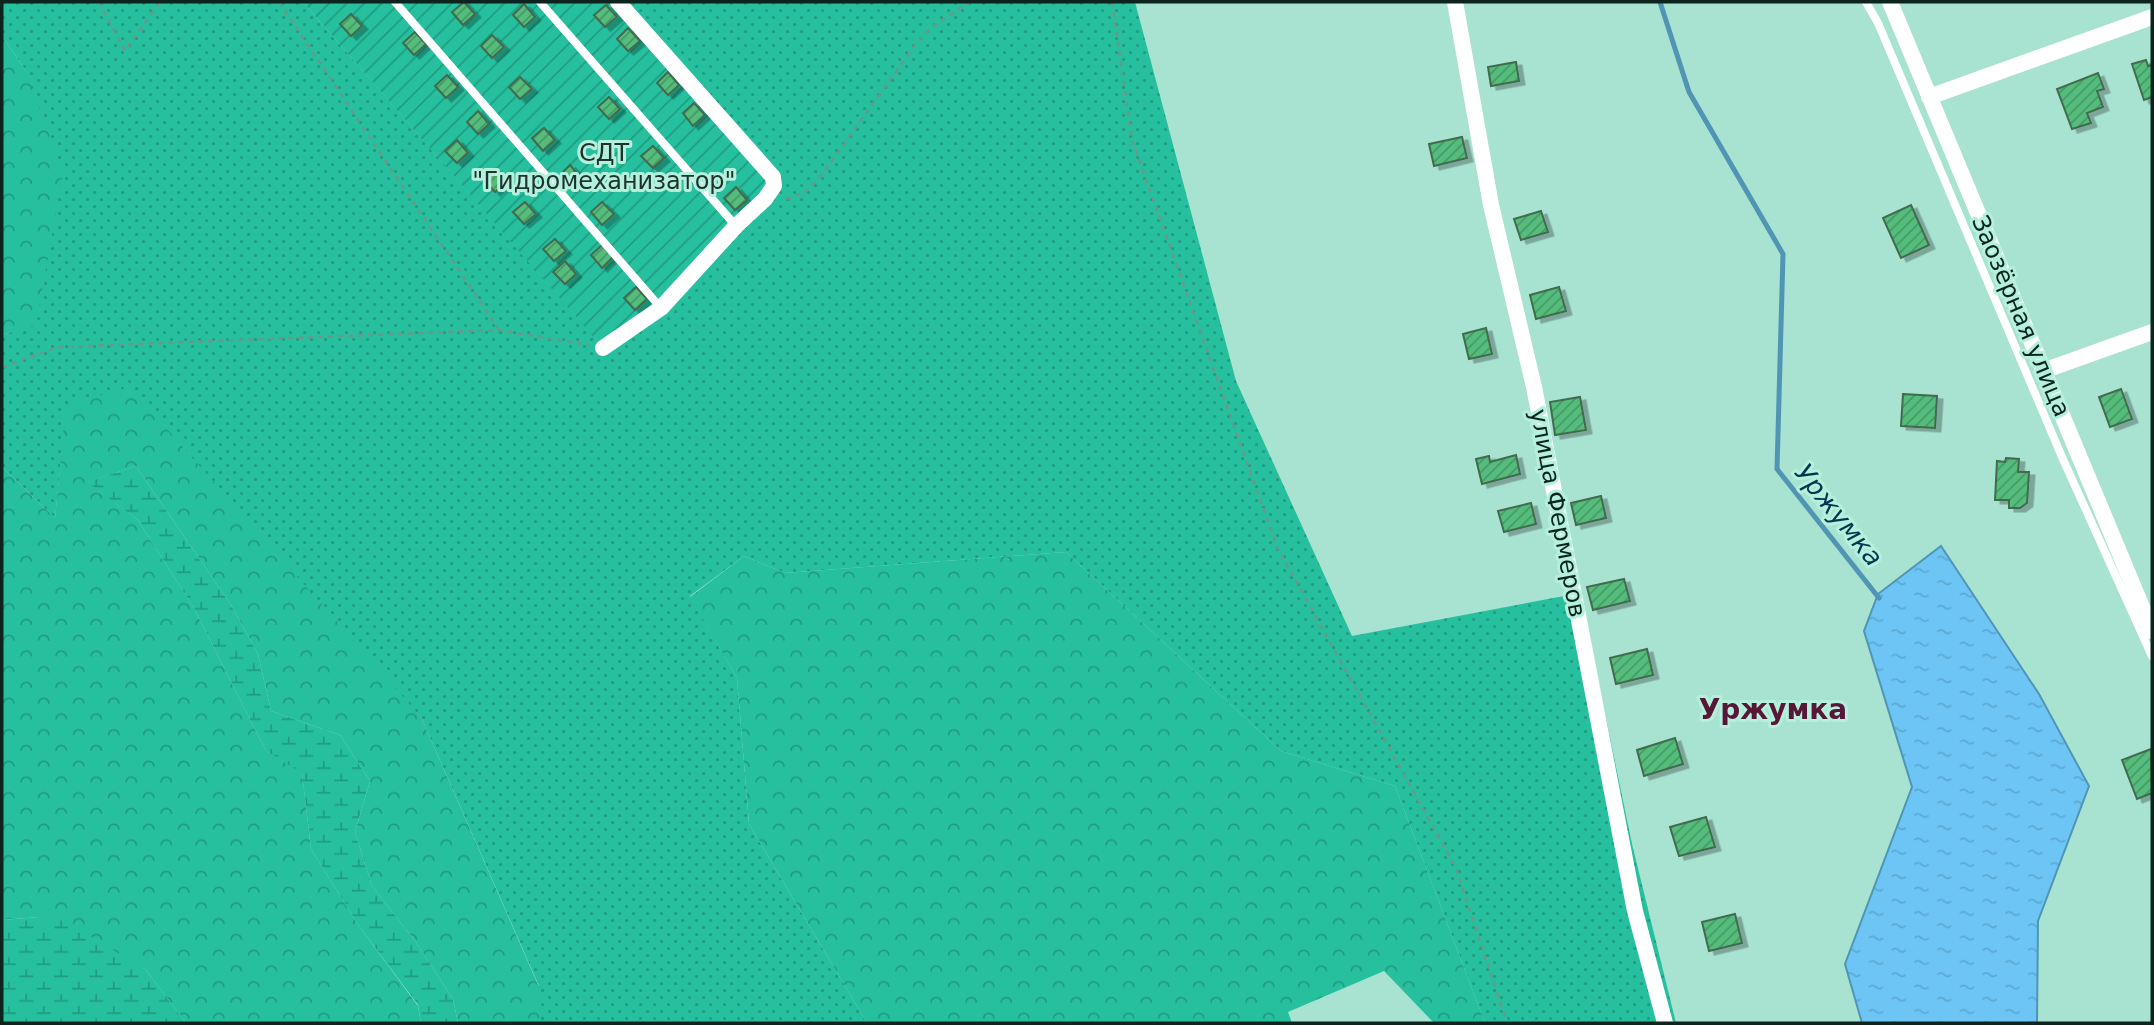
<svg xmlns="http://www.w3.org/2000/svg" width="2154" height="1025" viewBox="0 0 2154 1025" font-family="'DejaVu Sans',sans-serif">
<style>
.grass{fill:url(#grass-dots)}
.forest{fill:url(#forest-crowns)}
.wetland{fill:url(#wetland-marsh)}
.garden{fill:url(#garden-furrows)}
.water{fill:url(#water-ripples);stroke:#5095b4;stroke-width:2}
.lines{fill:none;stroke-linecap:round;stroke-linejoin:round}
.stream{stroke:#5095b4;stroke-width:5}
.building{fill:url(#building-hatch);stroke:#426b4f;stroke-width:2;filter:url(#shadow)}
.path{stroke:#6b988a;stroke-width:2.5;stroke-dasharray:5 5;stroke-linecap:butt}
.service{stroke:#fff;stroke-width:8}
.minor{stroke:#fff;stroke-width:16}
.labels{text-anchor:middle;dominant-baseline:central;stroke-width:6;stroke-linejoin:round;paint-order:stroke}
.park-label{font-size:24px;fill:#1c342d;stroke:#b5f0dd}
.street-label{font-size:24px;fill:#0d241e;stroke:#b5f0dd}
.water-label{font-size:26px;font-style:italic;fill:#00364e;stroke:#b5f0dd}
.quarter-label{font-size:28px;font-weight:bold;fill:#571737;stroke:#b5f0dd}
</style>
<defs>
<pattern id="grass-dots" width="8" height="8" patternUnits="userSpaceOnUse" patternTransform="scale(1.75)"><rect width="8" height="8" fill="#26c09f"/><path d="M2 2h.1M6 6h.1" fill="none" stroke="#1f9c81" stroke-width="1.8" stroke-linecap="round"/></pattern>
<pattern id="forest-crowns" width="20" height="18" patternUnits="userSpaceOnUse" patternTransform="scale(1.75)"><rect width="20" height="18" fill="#26c09f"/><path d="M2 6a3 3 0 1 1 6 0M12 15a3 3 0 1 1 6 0" fill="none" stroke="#1f9c81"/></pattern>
<pattern id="wetland-marsh" width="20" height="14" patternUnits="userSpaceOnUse" patternTransform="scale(1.75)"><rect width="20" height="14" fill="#26c09f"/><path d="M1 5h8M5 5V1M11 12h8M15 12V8" fill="none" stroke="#1f9c81"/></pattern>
<pattern id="garden-furrows" width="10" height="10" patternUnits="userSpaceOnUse" patternTransform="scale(1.75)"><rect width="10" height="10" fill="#26c09f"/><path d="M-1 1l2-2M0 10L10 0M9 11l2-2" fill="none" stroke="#1f9c81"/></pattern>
<pattern id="water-ripples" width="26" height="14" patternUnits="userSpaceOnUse" patternTransform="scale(1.75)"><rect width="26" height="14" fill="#6cc5f5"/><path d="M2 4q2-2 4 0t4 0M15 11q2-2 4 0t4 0" fill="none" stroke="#5ca9d2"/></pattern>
<pattern id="building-hatch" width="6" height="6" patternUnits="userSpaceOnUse" patternTransform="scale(1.75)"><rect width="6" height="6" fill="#55bd7c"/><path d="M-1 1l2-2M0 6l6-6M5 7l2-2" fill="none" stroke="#459965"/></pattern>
<filter id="shadow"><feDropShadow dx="5.5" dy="3.5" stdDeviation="0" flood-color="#0004"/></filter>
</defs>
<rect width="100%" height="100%" fill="#a8e2d0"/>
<!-- grass -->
<path class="grass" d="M2,2H303L603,347L618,2H1135L1236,381L1352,636L1580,593L1632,844L1676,1023H1485L1395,786L1281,751L1066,552L785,573L744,556L690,596L737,678L749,824L867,1023H539V986L421,717L67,405L55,518L2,467V335L36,324L26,71L2,36Z"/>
<!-- forest -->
<g class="forest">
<path d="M2,36L26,71L63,173L36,325L2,335Z"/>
<path d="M130,387L421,717L539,987V1023H458L453,999L415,941L372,886L355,832L370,781L340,735L271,711L258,654L231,605L136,466L88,482L138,520L195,610L266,751L302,772L311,849L359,926L418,1006L421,1023H186L146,970L39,917L2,920V467L55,518L66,405Z"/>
<path d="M1066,552L1281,751L1395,786L1485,1023H1434L1384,971L1288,1012L1292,1023H867L749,824L737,678L690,597L744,556L785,573Z"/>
</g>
<!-- wetland -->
<g class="wetland">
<path d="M136,466L231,605L258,654L271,711L340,735L370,781L355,832L372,886L415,941L453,999L458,1023H421L418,1005L359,926L311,849L302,773L266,751L195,610L138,520L87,482Z"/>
<path d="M39,917L64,920L146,970L186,1023H2V920Z"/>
</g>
<!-- garden -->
<path class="garden" d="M303,2H618L774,186L661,308L603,348Z"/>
<!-- water -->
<path class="water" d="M1941,546L2039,694L2089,786L2038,921L2037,1023H1862L1845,964L1912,787L1864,631L1878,594Z"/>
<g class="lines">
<!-- stream -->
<path class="stream" d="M1660,2L1689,92L1783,254L1777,469L1879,598"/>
</g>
<!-- building -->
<g class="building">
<path d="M464,2L475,14L463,25L452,12Z"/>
<path d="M524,4L535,17L524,27L513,15Z"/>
<path d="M606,5L617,17L605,27L594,15Z"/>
<path d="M351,14L362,26L351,36L340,24Z"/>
<path d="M628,28L640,41L628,51L617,39Z"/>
<path d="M415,32L426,44L414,55L403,43Z"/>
<path d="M492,35L504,47L492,58L481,46Z"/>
<path d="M2146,60L2148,66L2152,65V97L2144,100L2132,64Z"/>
<path d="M1516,62L1519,81L1491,86L1488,67Z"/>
<path d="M668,72L679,85L668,95L657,83Z"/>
<path d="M2098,73L2104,89L2097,91L2103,107L2087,113L2091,123L2072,129L2057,89Z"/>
<path d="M447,75L458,87L446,98L435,86Z"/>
<path d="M520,77L532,89L520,99L509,87Z"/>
<path d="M609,97L620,109L609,119L598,107Z"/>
<path d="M694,103L705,115L693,126L683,113Z"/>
<path d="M478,111L489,124L478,134L467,122Z"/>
<path d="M544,128L555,140L543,151L532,138Z"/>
<path d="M1462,137L1467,158L1434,166L1429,144Z"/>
<path d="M457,140L468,153L457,163L445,151Z"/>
<path d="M653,146L664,158L653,168L641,156Z"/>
<path d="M570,165L581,178L570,188L559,176Z"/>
<path d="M496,169L507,181L495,192L484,180Z"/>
<path d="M736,187L747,200L735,210L724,198Z"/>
<path d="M525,202L536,214L524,224L513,212Z"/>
<path d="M602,202L614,214L602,225L591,212Z"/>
<path d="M1911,205L1929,245L1901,258L1883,218Z"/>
<path d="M1541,211L1548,232L1521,240L1514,219Z"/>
<path d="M555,239L566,251L554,261L543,249Z"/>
<path d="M602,245L613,257L602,268L591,255Z"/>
<path d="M565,261L576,274L565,284L553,272Z"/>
<path d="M636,287L647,299L635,310L624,298Z"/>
<path d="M1559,287L1566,311L1536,319L1530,295Z"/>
<path d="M1486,328L1492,354L1469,359L1463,334Z"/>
<path d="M2121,389L2132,419L2110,427L2099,397Z"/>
<path d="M1903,394L1937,396L1935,428L1901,426Z"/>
<path d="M1580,397L1586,430L1555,435L1550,402Z"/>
<path d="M1516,455L1520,474L1482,484L1476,459L1489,456L1490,462Z"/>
<path d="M2006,458L2019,459L2018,472H2029L2027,503L2020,508H2009V500H1995L1997,461L2005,462Z"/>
<path d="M1601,496L1606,518L1576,525L1571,503Z"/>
<path d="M1531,503L1536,524L1504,532L1498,511Z"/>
<path d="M1624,579L1630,601L1593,610L1587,587Z"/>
<path d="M1647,649L1653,675L1616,684L1610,658Z"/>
<path d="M1675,738L1683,764L1644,776L1637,750Z"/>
<path d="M2151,749L2152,793L2137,799L2122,760Z"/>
<path d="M1706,817L1715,847L1679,856L1670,827Z"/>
<path d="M1735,914L1742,943L1709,951L1702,922Z"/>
</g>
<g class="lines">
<!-- path -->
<g class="path">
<path d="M99,2L125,51L160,2"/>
<path d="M279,2L499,330"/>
<path d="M1112,2L1132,140L1277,547L1456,868L1507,1023"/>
<path d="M786,199L807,191L821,176L918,41L933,26L970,2"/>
<path d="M2,367L58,347L499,330L589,345"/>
</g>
<!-- service -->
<g class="service">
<path d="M395,2L661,308"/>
<path d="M540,2L736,226"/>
<path d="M1866,2L1878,23L2062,457L2152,656"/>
</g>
<!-- minor -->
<g class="minor">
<path d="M1455,2L1491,205L1534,387L1635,911L1665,1023"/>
<path d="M1890,2L2152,631"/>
<path d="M1929,97L2152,17"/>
<path d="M603,348L661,308L736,226L765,199L774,186L773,177L618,2"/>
<path d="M2043,371L2152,332"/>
</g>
</g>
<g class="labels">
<!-- park labels -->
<g class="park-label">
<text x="604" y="153">СДТ<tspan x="604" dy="28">"Гидромеханизатор"</tspan></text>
</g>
<!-- street labels -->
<g class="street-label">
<text transform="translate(2021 316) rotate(67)">Заозёрная улица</text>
<text transform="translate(1558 513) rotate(79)">улица Фермеров</text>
</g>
<!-- water labels -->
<g class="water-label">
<text transform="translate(1839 515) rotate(51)">Уржумка</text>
</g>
<!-- quarter labels -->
<g class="quarter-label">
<text x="1773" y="709">Уржумка</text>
</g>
</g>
<!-- border -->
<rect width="2154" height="1025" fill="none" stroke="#0d241e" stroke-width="7"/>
</svg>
